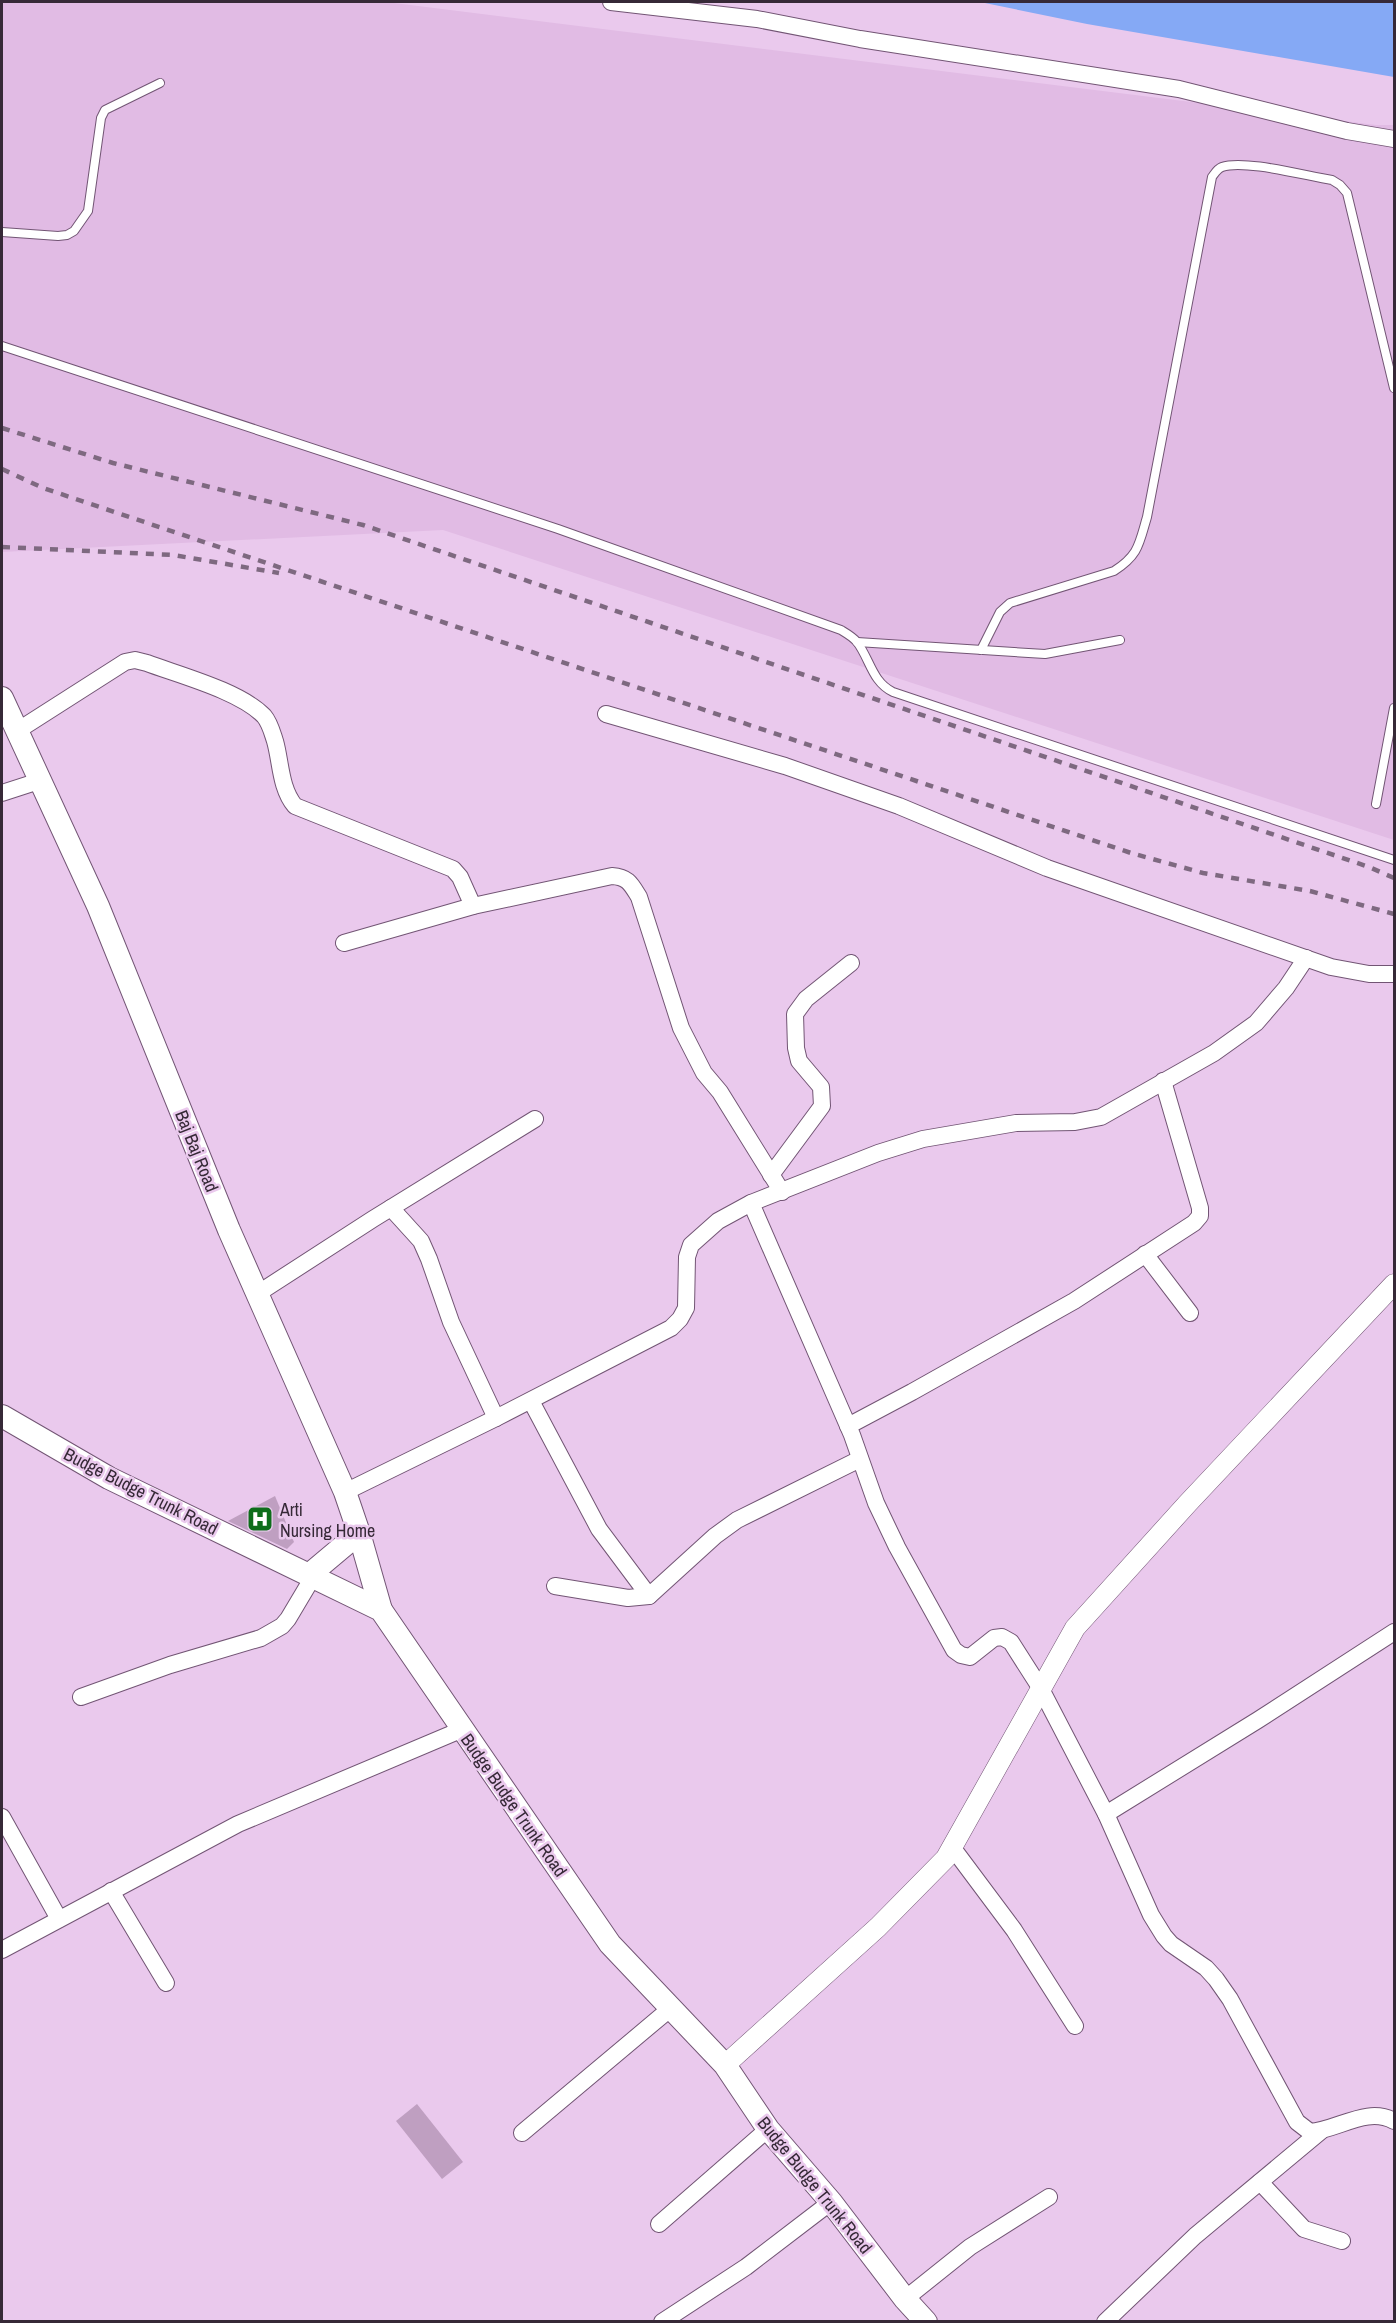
<svg xmlns="http://www.w3.org/2000/svg" width="1396" height="2323" viewBox="0 0 1396 2323" font-family="'Archivo Narrow',sans-serif">
<style>
.built{fill:#e1bbe4}
.water{fill:#85a9f5}
.building{fill:#bf9fc1}
.lines{fill:none;stroke-linecap:round;stroke-linejoin:round}
.service-casing{stroke:#725574;stroke-width:10}
.minor-casing{stroke:#725574;stroke-width:18}
.tertiary-casing{stroke:#725574;stroke-width:21}
.secondary-casing{stroke:#725574;stroke-width:24}
.service{stroke:#fff;stroke-width:8}
.minor{stroke:#fff;stroke-width:16}
.tertiary{stroke:#fff;stroke-width:20}
.secondary{stroke:#fff;stroke-width:22}
.rail{stroke:#7e6980;stroke-width:4.5;stroke-dasharray:8 8;stroke-linecap:butt}
.labels{text-anchor:middle;dominant-baseline:central;stroke-width:5;stroke-linejoin:round;paint-order:stroke}
.street-label{font-size:18px;fill:#362937;stroke:#eac9ed}
.poi-label{font-size:18px;fill:#362937;stroke:#eac9ed;text-anchor:start}
</style>
<rect width="100%" height="100%" fill="#eac9ed"/>
<!-- built -->
<path class="built" d="M2,2H386L1376,125H1394V840L443,530L2,552Z"/>
<!-- water -->
<path class="water" d="M980,2H1394V77L1087,24Z"/>
<!-- building -->
<g class="building">
<path d="M275,1496L294,1542L287,1549L228,1521Z"/>
<path d="M417,2104L463,2162L442,2179L396,2121Z"/>
</g>
<g class="lines">
<!-- service casing -->
<g class="service-casing">
<g id="service">
<path d="M2,232L58,236L67,235L74,231L88,211L101,118L105,110L160,83"/>
<path d="M2,346L558,529L841,630C846,633 853,637 857,642C870,659 872,682 893,692L1394,860"/>
<path d="M857,642L1045,654L1120,640"/>
<path d="M981,650L1000,612L1010,603L1114,571C1139,555 1139,544 1147,517L1212,177C1215,173 1217,169 1222,167C1244,159 1306,176 1332,180L1340,185L1347,193L1394,388"/>
<path d="M1376,804L1394,708"/>
</g>
</g>
<!-- minor casing -->
<g class="minor-casing">
<g id="minor">
<path d="M611,2L757,19L860,39L1179,89L1347,131L1394,139"/>
<path d="M606,714L785,766L899,806L1047,868L1331,967L1369,974H1394"/>
<path d="M17,731L125,662L135,660L147,663C179,675 240,691 264,716C270,723 272,732 275,741C281,762 280,788 295,806L453,869L460,877L473,906"/>
<path d="M2,793L39,781"/>
<path d="M344,943L473,906L612,876C628,877 631,884 639,897L681,1028L704,1073L720,1092L782,1192"/>
<path d="M771,1175L822,1106L821,1087L799,1061L796,1048L795,1014L806,999L851,963"/>
<path d="M751,1203L852,1435L876,1503L897,1547L954,1650L961,1655L970,1657L994,1638L1002,1637L1011,1642L1041,1689L1106,1814L1151,1915L1164,1936L1171,1944L1206,1968L1216,1979L1230,1999L1297,2122L1310,2132C1338,2130 1367,2106 1394,2121"/>
<path d="M391,1208L421,1241L429,1259L451,1322L496,1418"/>
<path d="M1145,1254L1190,1313"/>
<path d="M257,1294L373,1219L535,1119"/>
<path d="M531,1401L599,1529L649,1596"/>
<path d="M848,1426L912,1392L1074,1301L1194,1223L1200,1216V1208L1163,1081"/>
<path d="M345,1492L496,1418L671,1328L680,1319L686,1308L687,1257L691,1245L718,1221L751,1203L878,1153L923,1139L1016,1123L1075,1122L1101,1117L1214,1053L1256,1023L1286,988L1306,958"/>
<path d="M555,1586L628,1598L649,1596L715,1536L737,1520L860,1459"/>
<path d="M81,1697L170,1665L261,1638L282,1626L288,1619L313,1577"/>
<path d="M1106,1814L1258,1720L1394,1632"/>
<path d="M2,1817L59,1919"/>
<path d="M952,1847L1014,1930L1075,2026"/>
<path d="M111,1891L166,1983"/>
<path d="M2,1950L238,1824L463,1729"/>
<path d="M522,2133L671,2008"/>
<path d="M1260,2182L1304,2229L1342,2241"/>
<path d="M659,2224L768,2129"/>
<path d="M905,2299L970,2247L1049,2197"/>
<path d="M662,2322L746,2267L831,2202"/>
<path d="M1105,2322L1195,2236L1321,2131"/>
</g>
</g>
<!-- tertiary casing -->
<g class="tertiary-casing">
<path id="tertiary" d="M725,2065L878,1927L946,1858L1075,1628L1188,1503L1394,1284"/>
</g>
<!-- secondary casing -->
<g class="secondary-casing">
<g id="secondary">
<path d="M2,698L98,906L229,1230L345,1492L359,1533L381,1610"/>
<path d="M2,1416L109,1478L381,1610L610,1944L725,2065L768,2129L831,2202L905,2299L926,2322"/>
<path d="M309,1575L359,1533"/>
</g>
</g>
<!-- service -->
<use href="#service" class="service"/>
<!-- minor -->
<use href="#minor" class="minor"/>
<!-- tertiary -->
<use href="#tertiary" class="tertiary"/>
<!-- secondary -->
<use href="#secondary" class="secondary"/>
<!-- rail -->
<g class="rail">
<path d="M2,428L113,463L363,525L1369,867L1394,878"/>
<path d="M2,469L43,488L1131,853L1203,873L1310,891L1394,914"/>
<path d="M2,547L173,555L279,573"/>
</g>
</g>
<!-- icons -->
<defs>
<g id="hospital-square" transform="scale(1.35)"><rect x="-9" y="-9" width="18" height="18" rx="4" fill="#0d6d1a" stroke="#eac9ed"/><path d="M-5-5h3v3.5h4V-5h3V5h-3V1.5h-4V5h-3Z" fill="#fff"/></g>
</defs>
<g fill-rule="evenodd">
<use href="#hospital-square" x="260" y="1519"/>
</g>
<g class="labels">
<!-- street labels -->
<g class="street-label">
<text transform="translate(197 1151) rotate(68)">Baj Baj Road</text>
<text transform="translate(141 1491) rotate(27)">Budge Budge Trunk Road</text>
<text transform="translate(514 1805) rotate(55)">Budge Budge Trunk Road</text>
<text transform="translate(815 2185) rotate(51)">Budge Budge Trunk Road</text>
</g>
<!-- poi labels -->
<g class="poi-label">
<text x="280" y="1509">Arti<tspan x="280" dy="21">Nursing Home</tspan></text>
</g>
</g>
<!-- border -->
<rect width="1396" height="2323" fill="none" stroke="#362937" stroke-width="6"/>
</svg>
